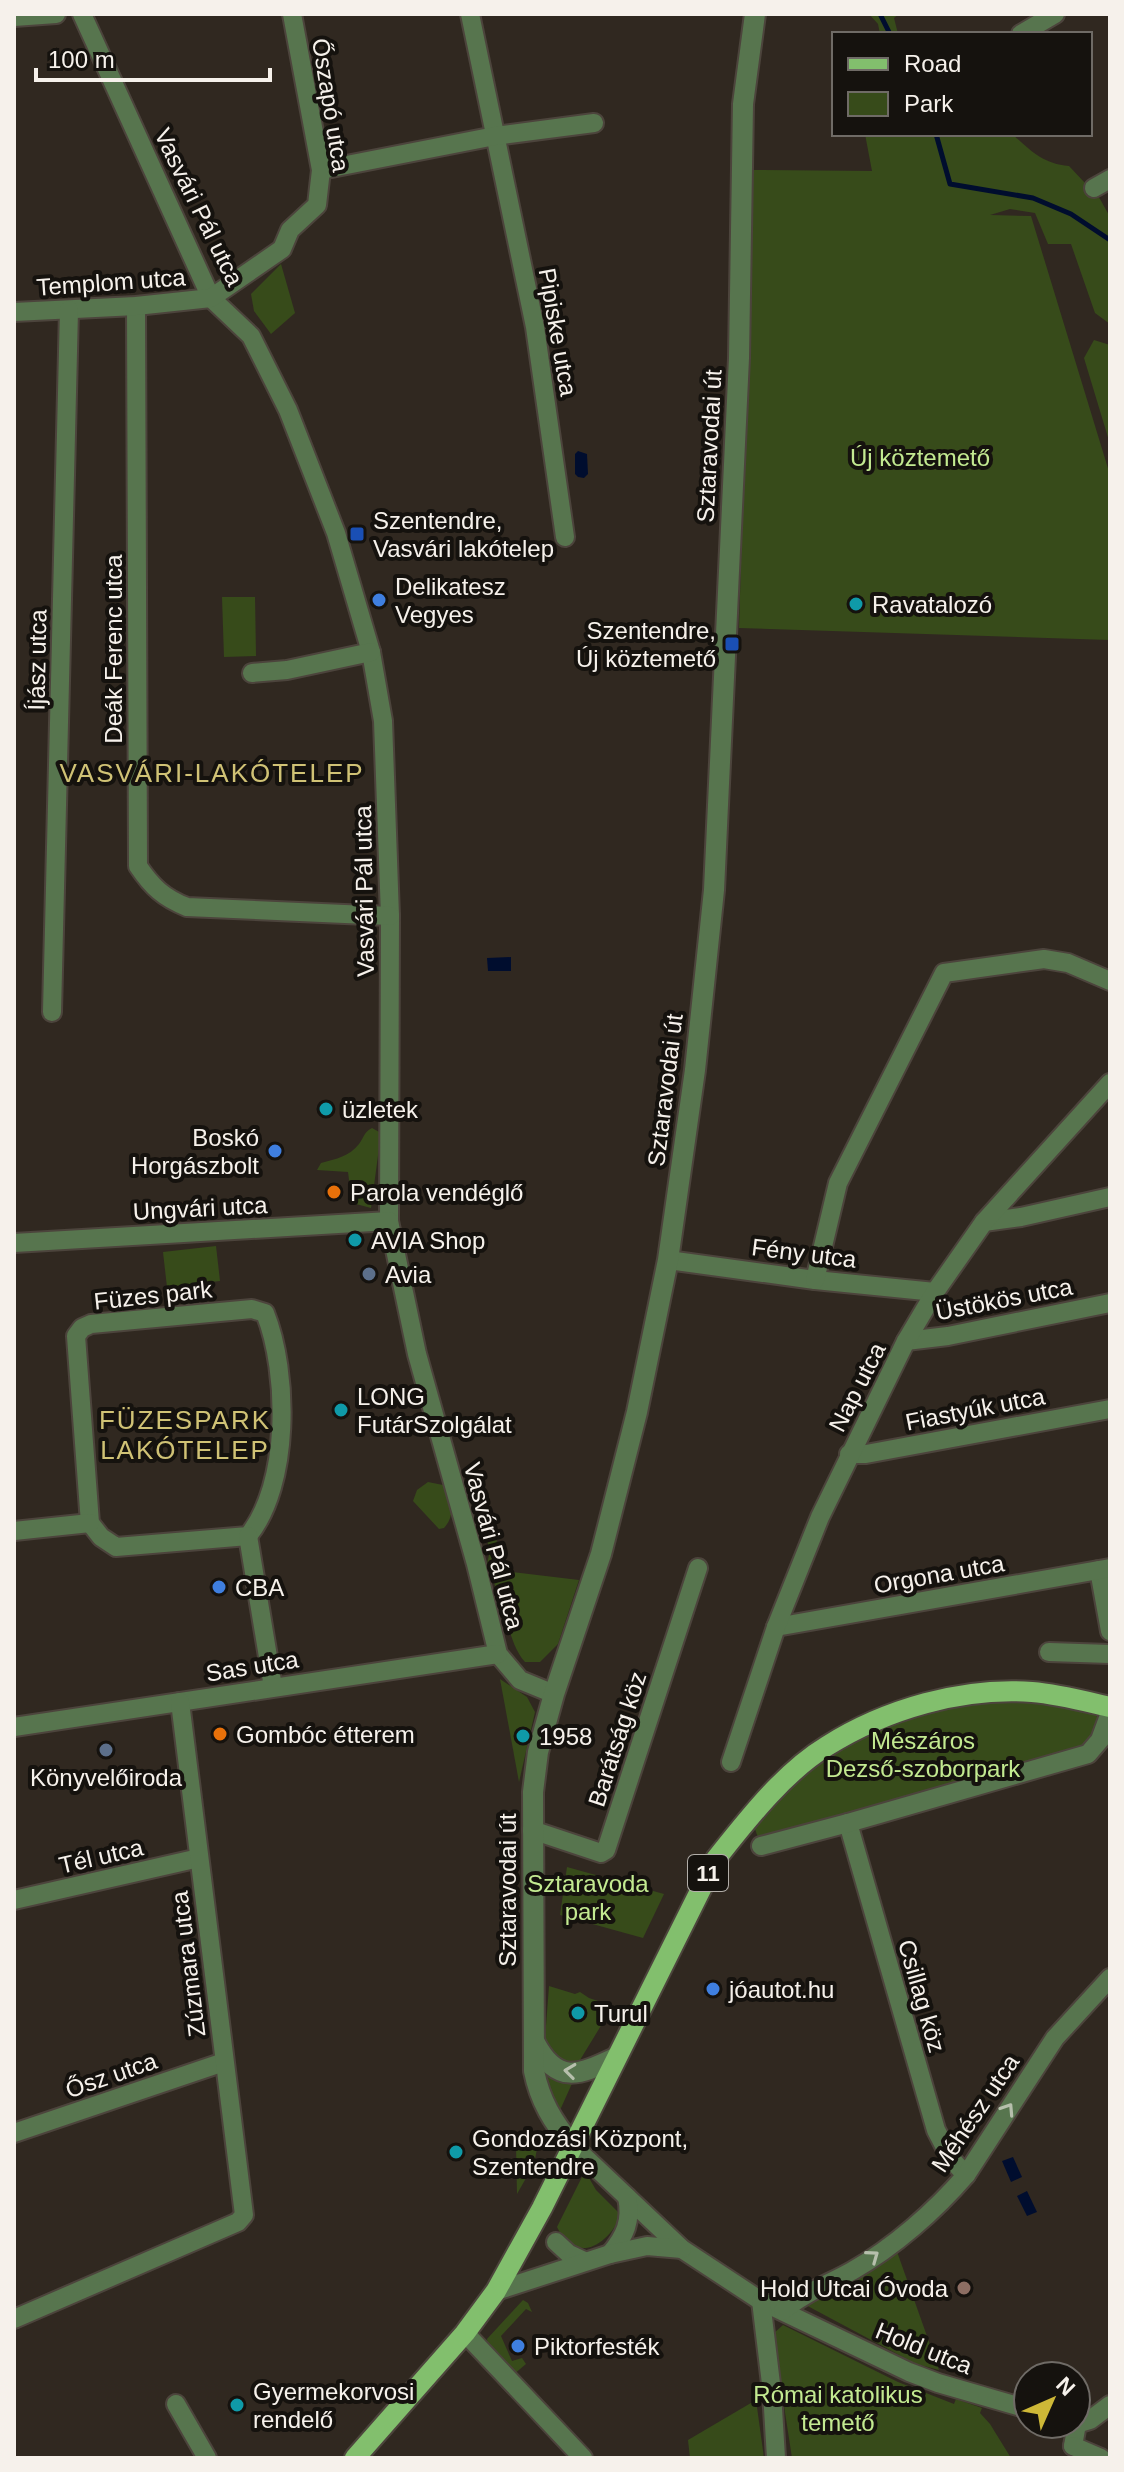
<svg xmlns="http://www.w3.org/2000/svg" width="1124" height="2472" viewBox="0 0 1124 2472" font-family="Helvetica,sans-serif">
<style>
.green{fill:#374b1a}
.water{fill:#000d2e}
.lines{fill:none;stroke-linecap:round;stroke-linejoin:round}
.stream{stroke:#000d2e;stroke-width:5}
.minor-casing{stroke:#4c443c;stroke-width:22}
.tertiary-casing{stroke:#4c443c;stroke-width:24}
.primary-casing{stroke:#4c443c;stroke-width:24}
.minor{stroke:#57754e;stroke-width:18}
.tertiary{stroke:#57754e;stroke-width:20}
.primary{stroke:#82bf6d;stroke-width:20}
.oneway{stroke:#b6bfac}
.transit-dot{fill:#1a4fb4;stroke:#15120e;stroke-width:3}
.shop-dot{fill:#3f7fe0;stroke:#15120e;stroke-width:3}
.culture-dot{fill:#0f9aa8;stroke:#15120e;stroke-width:3}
.food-dot{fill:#e8710a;stroke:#15120e;stroke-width:3}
.service-dot{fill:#5c6f8a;stroke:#15120e;stroke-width:3}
.education-dot{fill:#8d6e63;stroke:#15120e;stroke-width:3}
.labels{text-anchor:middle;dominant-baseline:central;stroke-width:8;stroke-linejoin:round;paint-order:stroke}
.shield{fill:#15120e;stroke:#b2aea9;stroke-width:2}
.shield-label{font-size:22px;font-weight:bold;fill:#f6f1eb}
.street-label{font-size:24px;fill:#f6f1eb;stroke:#15120e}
.park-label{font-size:24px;fill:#c3ea91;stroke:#15120e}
.poi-label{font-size:24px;fill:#f6f1eb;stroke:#15120e;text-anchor:start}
.neighbourhood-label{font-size:26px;letter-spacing:2px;fill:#d0c275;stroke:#15120e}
</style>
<rect width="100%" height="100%" fill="#302820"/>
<!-- green -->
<g class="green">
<path d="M869,14H899L894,18L898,34H880L878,24Z"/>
<path d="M865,134H1012C1031,151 1043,164 1069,166L1100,199L1110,217V324L1095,313L1071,244H1048L1035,213L1010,209L990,215L1031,216L1110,475V640L739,628L753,170L872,171Z"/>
<path d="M281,264L295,313L271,334L254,311L251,294Z"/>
<path d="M1094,340L1110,345V444L1084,358Z"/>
<path d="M222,597H255L256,656L224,657Z"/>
<path d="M372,1128L381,1133L371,1208L352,1203L348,1172L317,1170L321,1163C336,1159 350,1156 359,1144C365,1136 363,1133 372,1128Z"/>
<path d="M216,1246L220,1281L167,1287L163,1252Z"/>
<path d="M428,1482L443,1485C450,1502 457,1513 444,1528L439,1529L413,1501L417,1490Z"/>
<path d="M498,1530L495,1555L504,1571L579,1580L558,1644L540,1662H525C503,1637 508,1591 485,1573L489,1555L487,1535Z"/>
<path d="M500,1679L527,1697L535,1712L519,1782Z"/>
<path d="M989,1693L1110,1707L1088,1754L761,1846L750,1815L775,1790L881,1717Z"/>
<path d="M567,1867L664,1894L643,1938L560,1915Z"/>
<path d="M549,1986L575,1994L580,1992L589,1998L613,2006L580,2060L560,2065L547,2053L545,2039Z"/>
<path d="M541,2073L551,2078L574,2079L561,2108L557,2110Z"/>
<path d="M538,2144L534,2164L517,2194L516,2145Z"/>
<path d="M585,2171L596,2190L621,2215C608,2246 575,2265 557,2227Z"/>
<path d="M895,2246L939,2370L916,2364L802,2303Z"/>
<path d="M523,2300L528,2303L532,2312L526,2309L501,2336L512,2361L522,2358L526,2364L513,2375L488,2347L487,2339Z"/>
<path d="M783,2325L898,2382L954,2404L956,2399L982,2408L980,2413L990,2424L1011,2458H792L773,2334Z"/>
<path d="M756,2400L764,2458H690L688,2440Z"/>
</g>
<!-- water -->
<g class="water">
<path d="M578,451L587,454L588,474L584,478L578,477L575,474V454Z"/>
<path d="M511,957V971H488L487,958Z"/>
<path d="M1013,2157L1022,2177L1011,2182L1002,2161Z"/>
<path d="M1027,2191L1037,2212L1027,2216L1017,2196Z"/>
</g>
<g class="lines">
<!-- stream -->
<g class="stream">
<path d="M880,14L890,34"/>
<path d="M936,134L950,184L1033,198L1071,214L1110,240"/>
</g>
<!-- minor casing -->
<g class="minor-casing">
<g id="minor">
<path d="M82,14L211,298L251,336L288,410L336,533L371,652L383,721L390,916L389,1221L417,1354L476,1564L498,1654L520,1680L554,1694"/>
<path d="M470,14L535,327L565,537"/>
<path d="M14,17L56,14"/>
<path d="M1021,34L1055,14"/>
<path d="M321,170L495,136L594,123"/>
<path d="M1094,188L1110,179"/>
<path d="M136,306L138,866C152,887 164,898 187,907L390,916"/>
<path d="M14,312L136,306L211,298L282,249L290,230L317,205L321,170L292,14"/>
<path d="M252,673L287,670L371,652"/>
<path d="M52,1012L69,310"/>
<path d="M984,1222L1021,1217L1110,1197"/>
<path d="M14,1243L389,1221"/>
<path d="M668,1260L815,1280L935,1292"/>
<path d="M815,1280L838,1183L944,973L1044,959L1068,963L1110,981"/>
<path d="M252,1309L265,1313C289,1373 290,1485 248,1536L116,1547L101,1537L90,1523L76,1336L82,1328L91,1324Z"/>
<path d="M906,1341L948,1336L1110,1303"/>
<path d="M849,1454H866L1110,1409"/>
<path d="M14,1531L90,1523"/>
<path d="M248,1536L273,1687"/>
<path d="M1099,1570L1110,1631"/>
<path d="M776,1627L1110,1568"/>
<path d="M1049,1652L1110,1654"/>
<path d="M14,1727L498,1654"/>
<path d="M731,1762L776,1627L820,1517L906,1341L935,1292L984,1222L1110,1083"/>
<path d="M848,1823L936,2130L951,2159L966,2175"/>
<path d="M532,1830L601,1853L606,1850L698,1568"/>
<path d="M761,1846L848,1823L1088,1754L1100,1740L1110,1713"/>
<path d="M14,1900L199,1858"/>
<path d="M14,2133L224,2062"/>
<path d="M572,2145L682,2249L761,2301L909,2372L938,2383L1028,2409"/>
<path d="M556,2242L569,2254L584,2261"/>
<path d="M610,2254C625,2236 632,2221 627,2197"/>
<path d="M496,2291L610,2254L647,2246L682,2249"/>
<path d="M761,2301L772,2392L776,2458"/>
<path d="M783,2311C803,2293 829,2284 852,2271C894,2247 935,2211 966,2175L1055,2038L1110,1978"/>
<path d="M14,2319L238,2222L244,2215L180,1702"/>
<path d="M465,2333L583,2458"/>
<path d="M176,2404L207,2458"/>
<path d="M1073,2446L1077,2424L1090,2420L1110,2405"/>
<path d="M1073,2446L1101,2458"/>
</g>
</g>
<!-- tertiary casing -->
<g class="tertiary-casing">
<g id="tertiary">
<path d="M535,2043C557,2085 579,2075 615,2058"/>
<path d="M572,2145C553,2122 540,2101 534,2071L533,1792L538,1752L554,1694L601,1554L637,1412L668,1260L695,1070L714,890L739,358L743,104L755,14"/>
</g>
</g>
<!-- primary casing -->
<g class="primary-casing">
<path id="primary" d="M355,2458L465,2333L496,2291L542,2208L716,1859C747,1820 784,1772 827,1746C886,1709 962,1687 1032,1692C1058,1694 1084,1701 1110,1707"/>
</g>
<!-- minor -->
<use href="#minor" class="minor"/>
<!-- tertiary -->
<use href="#tertiary" class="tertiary"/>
<!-- primary -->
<use href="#primary" class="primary"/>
</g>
<!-- one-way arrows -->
<defs><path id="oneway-chevron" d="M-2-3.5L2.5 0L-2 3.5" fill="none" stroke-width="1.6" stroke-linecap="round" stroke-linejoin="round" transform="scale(2)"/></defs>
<g class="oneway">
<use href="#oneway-chevron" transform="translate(570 2071) rotate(-173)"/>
<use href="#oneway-chevron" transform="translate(1008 2109) rotate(-57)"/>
<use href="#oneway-chevron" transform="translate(873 2256) rotate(-36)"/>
</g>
<!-- markers -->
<g class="transit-dot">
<rect x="349" y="526" width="16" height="16" rx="4"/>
<rect x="724" y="636" width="16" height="16" rx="4"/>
</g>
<g class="shop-dot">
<circle cx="379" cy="600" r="8"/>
<circle cx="275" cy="1151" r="8"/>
<circle cx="219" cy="1587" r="8"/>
<circle cx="713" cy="1989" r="8"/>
<circle cx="518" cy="2346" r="8"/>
</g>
<g class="culture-dot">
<circle cx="856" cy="604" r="8"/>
<circle cx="326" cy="1109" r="8"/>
<circle cx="355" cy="1240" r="8"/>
<circle cx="341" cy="1410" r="8"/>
<circle cx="523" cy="1736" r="8"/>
<circle cx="578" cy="2013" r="8"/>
<circle cx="456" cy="2152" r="8"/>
<circle cx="237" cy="2405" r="8"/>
</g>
<g class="food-dot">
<circle cx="334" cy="1192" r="8"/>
<circle cx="220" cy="1734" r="8"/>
</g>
<g class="service-dot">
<circle cx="369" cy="1274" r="8"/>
<circle cx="106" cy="1750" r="8"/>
</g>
<circle class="education-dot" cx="964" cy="2288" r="8"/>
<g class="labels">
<!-- shield labels -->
<rect class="shield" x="688" y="1855" width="40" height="36" rx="6"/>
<g class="shield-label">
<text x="708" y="1873">11</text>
</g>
<!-- street labels -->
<g class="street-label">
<text transform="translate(331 105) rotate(81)">Őszapó utca</text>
<text transform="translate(199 207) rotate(64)">Vasvári Pál utca</text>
<text transform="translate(111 282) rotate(-4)">Templom utca</text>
<text transform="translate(558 332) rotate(80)">Pipiske utca</text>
<text transform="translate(709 446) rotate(-87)">Sztaravodai út</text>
<text transform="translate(113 649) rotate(-90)">Deák Ferenc utca</text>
<text transform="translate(37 660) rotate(-89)">Íjász utca</text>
<text transform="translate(364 891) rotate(-91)">Vasvári Pál utca</text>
<text transform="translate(665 1090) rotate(-83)">Sztaravodai út</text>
<text transform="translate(200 1208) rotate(-3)">Ungvári utca</text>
<text transform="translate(804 1253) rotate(7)">Fény utca</text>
<text transform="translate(153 1295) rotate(-6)">Füzes park</text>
<text transform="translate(1004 1299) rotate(-11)">Üstökös utca</text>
<text transform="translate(857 1387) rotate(-63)">Nap utca</text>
<text transform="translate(975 1409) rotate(-11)">Fiastyúk utca</text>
<text transform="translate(494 1546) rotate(75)">Vasvári Pál utca</text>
<text transform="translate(939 1574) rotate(-10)">Orgona utca</text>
<text transform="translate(252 1666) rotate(-9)">Sas utca</text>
<text transform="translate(617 1739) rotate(-72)">Barátság köz</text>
<text transform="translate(101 1856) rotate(-13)">Tél utca</text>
<text transform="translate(507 1890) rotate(-90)">Sztaravodai út</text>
<text transform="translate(188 1964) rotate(-97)">Zúzmara utca</text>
<text transform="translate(922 1996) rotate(74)">Csillag köz</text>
<text transform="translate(111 2075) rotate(-19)">Ősz utca</text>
<text transform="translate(975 2113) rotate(-56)">Méhész utca</text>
<text transform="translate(924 2348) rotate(22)">Hold utca</text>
</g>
<!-- park labels -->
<g class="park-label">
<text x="920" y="457">Új köztemető</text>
<text x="923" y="1740">Mészáros<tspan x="923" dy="28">Dezső-szoborpark</tspan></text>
<text x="588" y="1883">Sztaravoda<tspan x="588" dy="28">park</tspan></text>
<text x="838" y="2394">Római katolikus<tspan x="838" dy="28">temető</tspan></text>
</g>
<!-- poi labels -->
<g class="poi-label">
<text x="373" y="520">Szentendre,<tspan x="373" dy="28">Vasvári lakótelep</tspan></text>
<text x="395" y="586">Delikatesz<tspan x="395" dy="28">Vegyes</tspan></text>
<text x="872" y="604">Ravatalozó</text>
<text x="716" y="630" text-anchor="end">Szentendre,<tspan x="716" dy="28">Új köztemető</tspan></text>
<text x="342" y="1109">üzletek</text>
<text x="259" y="1137" text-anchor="end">Boskó<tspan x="259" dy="28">Horgászbolt</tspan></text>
<text x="350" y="1192">Parola vendéglő</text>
<text x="371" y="1240">AVIA Shop</text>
<text x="385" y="1274">Avia</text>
<text x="357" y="1396">LONG<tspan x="357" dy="28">FutárSzolgálat</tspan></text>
<text x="235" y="1587">CBA</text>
<text x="236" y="1734">Gombóc étterem</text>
<text x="539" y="1736">1958</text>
<text x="106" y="1777" text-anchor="middle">Könyvelőiroda</text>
<text x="729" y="1989">jóautot.hu</text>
<text x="594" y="2013">Turul</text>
<text x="472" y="2138">Gondozási Központ,<tspan x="472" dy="28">Szentendre</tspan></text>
<text x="948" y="2288" text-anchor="end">Hold Utcai Óvoda</text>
<text x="534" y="2346">Piktorfesték</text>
<text x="253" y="2391">Gyermekorvosi<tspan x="253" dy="28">rendelő</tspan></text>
</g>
<!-- neighbourhood labels -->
<g class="neighbourhood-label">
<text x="212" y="773">VASVÁRI-LAKÓTELEP</text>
<text x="185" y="1420">FÜZESPARK<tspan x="185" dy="30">LAKÓTELEP</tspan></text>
</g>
</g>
<!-- border -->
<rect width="1124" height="2472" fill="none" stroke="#f6f1eb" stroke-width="32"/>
<!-- legend -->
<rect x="832" y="32" width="260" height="104" fill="#15120e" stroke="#6f6b66" stroke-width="2"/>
<rect x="848" y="58" width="40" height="12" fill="#82bf6d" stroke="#6f6b66" stroke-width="2"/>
<text x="904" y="72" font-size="24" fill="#f6f1eb">Road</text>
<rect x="848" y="92" width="40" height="24" fill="#374b1a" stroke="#6f6b66" stroke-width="2"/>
<text x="904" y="112" font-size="24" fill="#f6f1eb">Park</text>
<!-- north arrow -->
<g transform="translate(1052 2400) rotate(45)"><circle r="38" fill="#15120e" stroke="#6f6b66" stroke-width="2"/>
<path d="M0-6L14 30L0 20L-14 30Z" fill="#ceb837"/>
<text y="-12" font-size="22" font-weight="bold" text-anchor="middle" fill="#f6f1eb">N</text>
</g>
<!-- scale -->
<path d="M36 68v12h234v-12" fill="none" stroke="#f6f1eb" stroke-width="4"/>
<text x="48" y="68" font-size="24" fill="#f6f1eb" stroke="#15120e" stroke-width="6" paint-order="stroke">100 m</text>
</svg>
